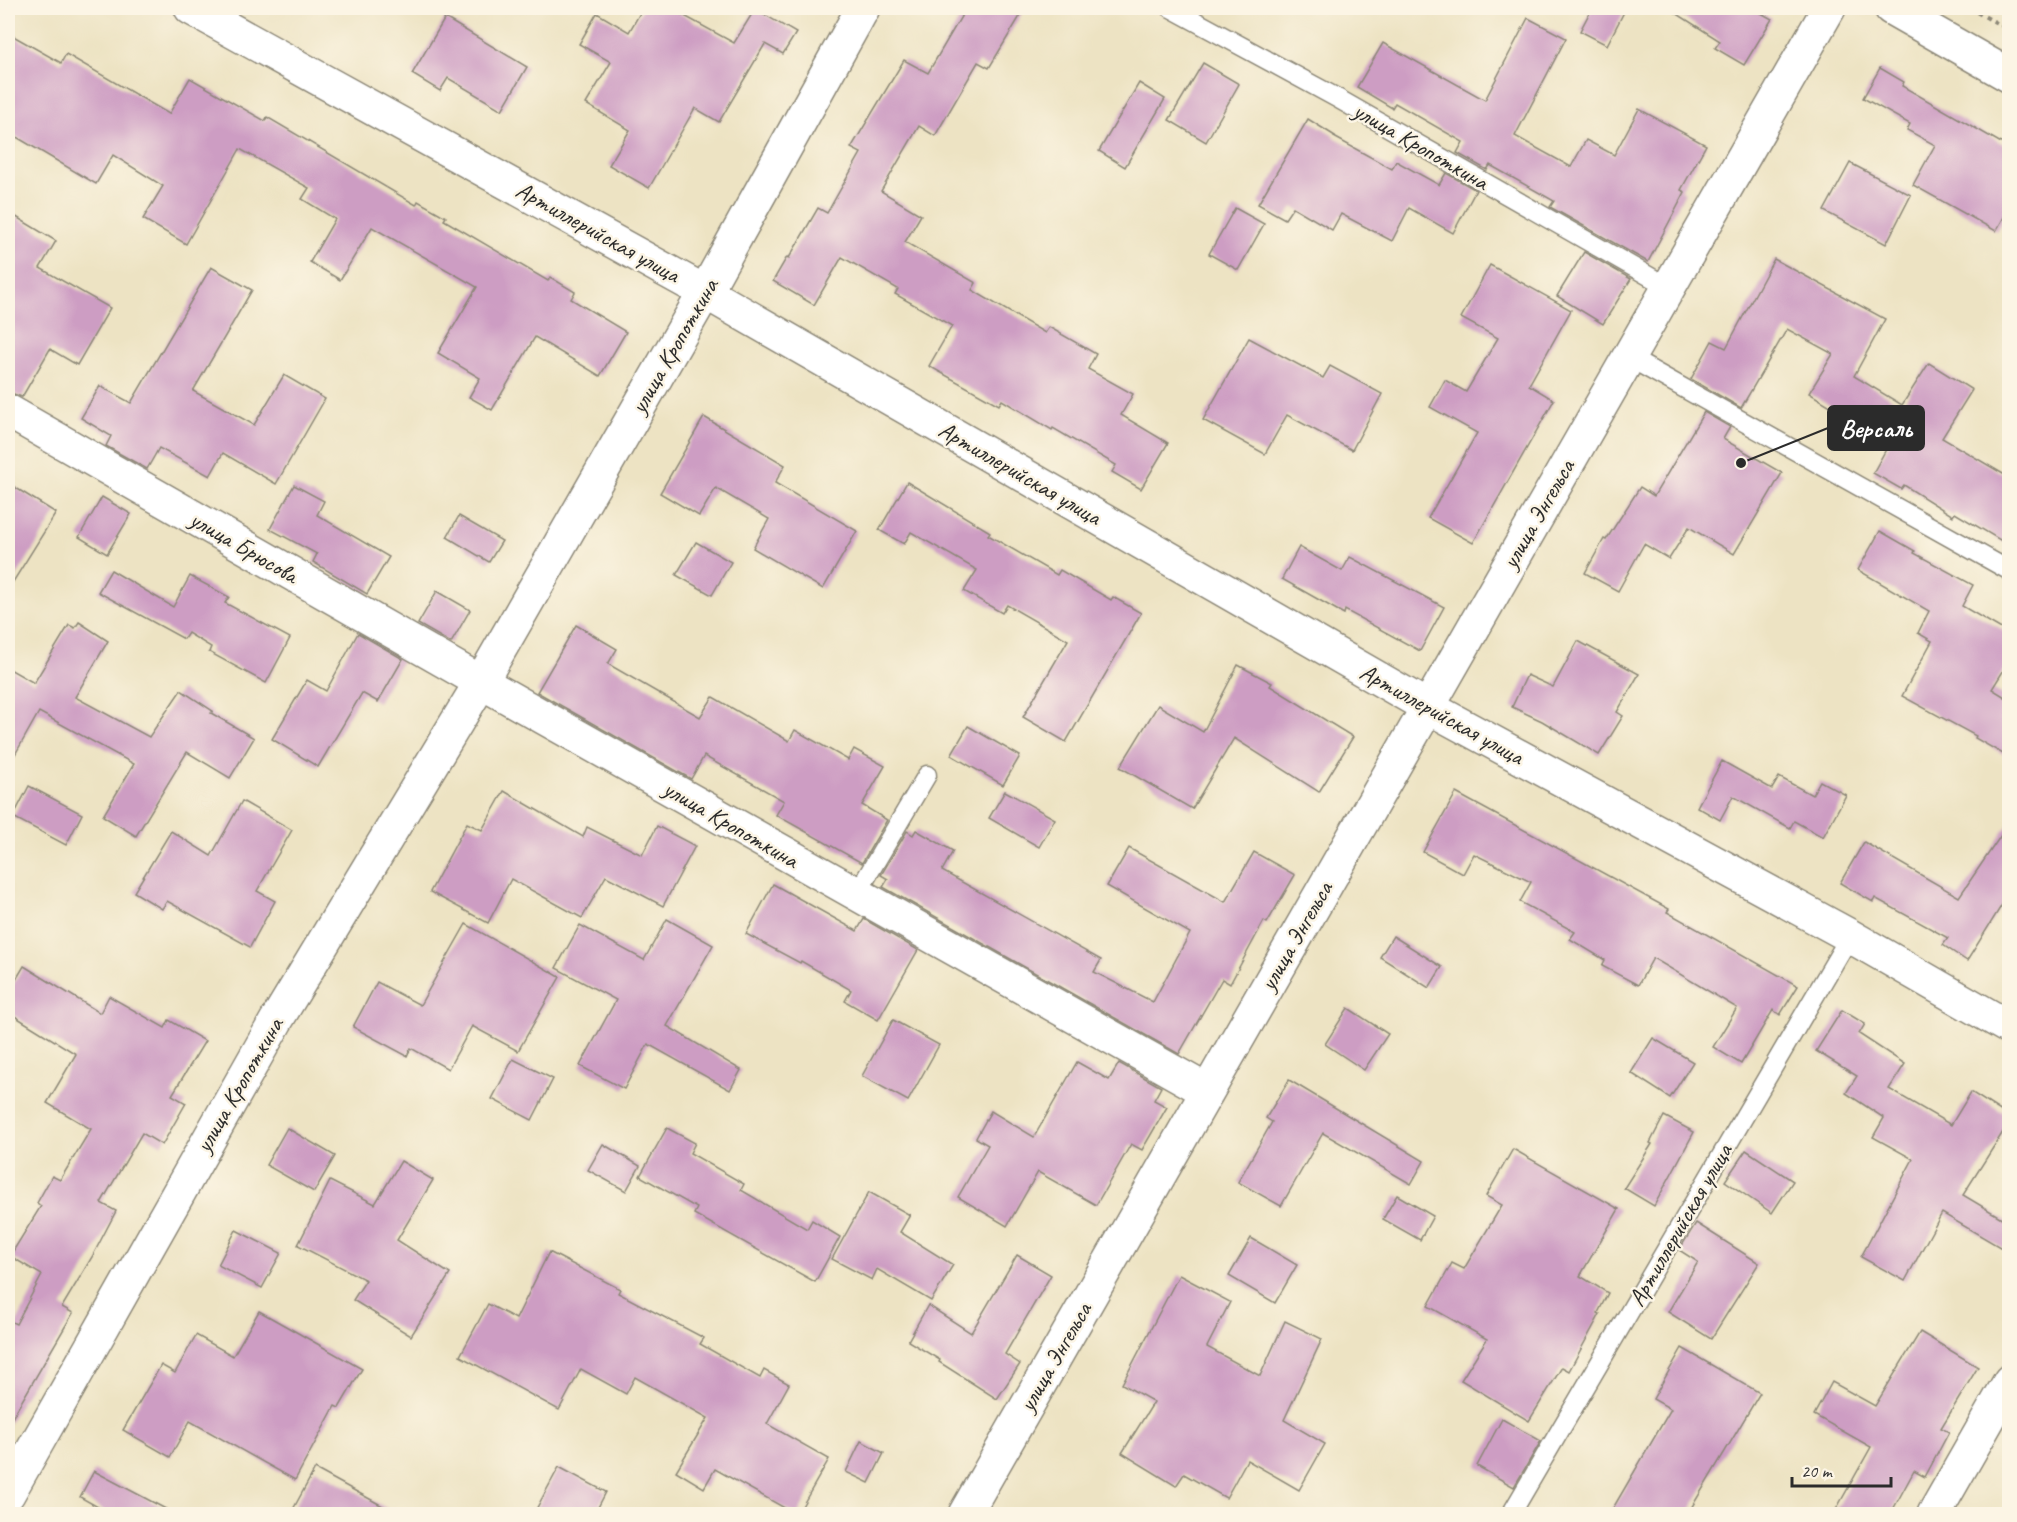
<svg xmlns="http://www.w3.org/2000/svg" width="2017" height="1522" viewBox="0 0 2017 1522" font-family="Caveat,sans-serif">
<style>
.building{fill:#cd9dc3}
.lines{fill:none;stroke-linecap:round;stroke-linejoin:round}
.service-casing{stroke:#8c8777;stroke-width:21}
.minor-casing{stroke:#8c8777;stroke-width:36}
.secondary-casing{stroke:#8c8777;stroke-width:36}
.path{stroke:#8c8777;stroke-width:4;stroke-dasharray:4.5 4.5;stroke-linecap:butt}
.service{stroke:#fff;stroke-width:18}
.minor{stroke:#fff;stroke-width:33}
.secondary{stroke:#fff;stroke-width:33}
.labels{text-anchor:middle;dominant-baseline:central;stroke-width:5;stroke-linejoin:round;paint-order:stroke}
.street-label{font-size:24px;fill:#2b2b2b;stroke:#fcf5e5}
.leader{fill:none;stroke:#2b2b2b;stroke-width:2}
.callout-dot{fill:#2b2b2b;stroke:#fcf5e5;stroke-width:2}
.callout{fill:#2b2b2b;stroke:#2b2b2b;stroke-width:2}
.callout-label{font-size:26px;text-anchor:middle;font-weight:bold;fill:#fff}
</style>
<rect width="100%" height="100%" fill="#fcf5e5"/>
<filter id="ink" filterUnits="userSpaceOnUse"><feTurbulence type="fractalNoise" baseFrequency=".0167" numOctaves="2"/><feDisplacementMap in="SourceGraphic" scale="12" xChannelSelector="R" yChannelSelector="G"/><feConvolveMatrix kernelMatrix="1 2 1 2 8 2 1 2 1" color-interpolation-filters="sRGB"/></filter>
<filter id="wash" filterUnits="userSpaceOnUse"><feTurbulence type="fractalNoise" baseFrequency=".008" numOctaves="4" result="noise"/><feDisplacementMap in="SourceGraphic" scale="24" xChannelSelector="R" yChannelSelector="G"/><feGaussianBlur stdDeviation="1.35" result="paint"/><feColorMatrix in="noise" values="0 0 0 0 0 0 0 0 0 0 0 0 0 0 0 0 0 1.4 0 .05"/><feComposite in="paint" operator="in"/></filter>
<g filter="url(#wash)">
<rect width="100%" height="100%" fill="#ede3c3"/>
<g id="blocks">
<!-- building -->
<g class="building">
<path d="M643,8H670L734,43L755,9L796,33L783,54L765,44L719,122L695,108L649,188L609,165L630,130L586,104L611,62L579,44L597,13L629,32Z"/>
<path d="M966,8H1025L989,68L978,62L935,136L919,126L881,191L921,215L905,242L976,283L972,290L1045,333L1049,327L1096,354L1088,369L1133,394L1121,415L1168,443L1141,489L1112,472L1116,465L1053,428L1052,430L1002,400L999,405L929,366L952,326L895,294L898,289L842,257L814,305L773,281L787,257L789,258L818,208L827,213L861,153L851,148L904,60L928,73Z"/>
<path d="M1592,8H1626L1607,45L1580,31Z"/>
<path d="M1668,8H1752L1772,19L1744,65L1715,48L1720,41Z"/>
<path d="M445,18L527,67L502,110L448,78L440,91L412,74Z"/>
<path d="M1528,18L1566,38L1515,136L1571,167L1586,140L1614,155L1639,109L1706,145L1681,190L1685,192L1648,262L1550,207L1554,201L1490,165L1487,170L1457,153L1463,142L1395,103L1392,108L1357,87L1383,43L1485,100Z"/>
<path d="M8,33L61,63L66,54L169,114L190,78L265,121L267,117L416,205L418,201L446,217L444,220L548,281L550,277L575,292L571,299L626,332L600,376L535,337L492,410L469,397L480,378L438,353L477,287L372,227L340,280L310,262L335,219L302,199L309,188L240,149L186,244L143,219L163,186L113,155L96,184L8,132Z"/>
<path d="M1203,63L1239,84L1206,142L1169,120Z"/>
<path d="M1880,68L1904,82L1902,86L2010,148V207L1996,231L1913,185L1935,145L1907,130L1910,124L1863,98Z"/>
<path d="M1139,83L1165,99L1125,167L1099,151Z"/>
<path d="M1308,119L1335,136L1334,137L1392,169L1396,161L1439,185L1446,173L1476,190L1453,233L1409,208L1392,241L1341,214L1332,230L1293,207L1285,219L1258,204Z"/>
<path d="M1850,163L1911,195L1886,244L1824,211Z"/>
<path d="M1235,208L1264,224L1238,270L1209,254Z"/>
<path d="M8,212L56,241L40,268L110,308L77,365L50,349L22,397L8,392Z"/>
<path d="M1584,252L1631,279L1603,324L1557,296Z"/>
<path d="M1774,259L1885,319L1854,376L1902,405L1929,363L1972,390L1942,438L2010,478V546L1955,513L1953,516L1904,485L1901,489L1873,473L1890,442L1809,393L1833,354L1787,329L1741,408L1691,379L1712,341L1726,348Z"/>
<path d="M1490,265L1571,310L1529,385L1554,400L1473,543L1428,518L1477,433L1430,407L1445,380L1466,392L1498,338L1461,318Z"/>
<path d="M211,267L252,290L193,391L254,425L284,375L325,399L276,484L223,453L210,476L159,448L147,469L106,446L111,436L81,418L100,386L131,403Z"/>
<path d="M1249,338L1323,378L1330,366L1382,394L1352,450L1287,415L1265,454L1203,420Z"/>
<path d="M1704,412L1730,427L1723,439L1782,473L1734,554L1689,527L1669,559L1644,544L1618,591L1585,573L1604,539L1606,540L1640,487L1654,496Z"/>
<path d="M704,417L785,465L775,483L857,531L823,589L753,548L769,519L716,488L699,516L660,493Z"/>
<path d="M907,482L990,532L988,535L1057,575L1060,570L1111,600L1113,597L1141,613L1066,742L1023,717L1068,640L1007,605L1002,613L964,591L977,570L911,532L904,544L879,530Z"/>
<path d="M8,483L56,513L8,590Z"/>
<path d="M294,485L324,501L317,515L389,557L367,594L313,562L317,554L270,529Z"/>
<path d="M102,497L131,514L107,554L79,537Z"/>
<path d="M459,516L502,541L489,562L447,537Z"/>
<path d="M1880,531L1915,551L1914,553L1973,585L1962,606L2010,634V660L1992,689L2010,700V758L1975,738L1976,736L1902,696L1932,641L1918,633L1929,611L1858,570Z"/>
<path d="M696,542L731,562L712,595L676,575Z"/>
<path d="M1299,547L1342,571L1350,557L1444,607L1420,651L1345,610L1344,614L1282,579Z"/>
<path d="M111,570L173,607L190,576L229,597L225,603L290,638L266,683L209,652L211,647L188,633L184,639L98,592Z"/>
<path d="M437,591L470,610L451,643L418,624Z"/>
<path d="M79,622L108,641L75,697L149,737L181,690L213,711L211,713L254,738L230,778L187,752L136,836L103,816L134,764L39,712L8,767V668L34,683L69,625L75,628Z"/>
<path d="M576,625L617,649L608,664L700,717L713,697L789,741L795,730L848,760L854,749L885,766L862,805L887,820L862,863L776,815L784,801L704,756L691,779L537,692Z"/>
<path d="M358,633L403,659L378,702L362,693L318,767L272,739L307,680L326,691Z"/>
<path d="M1578,641L1639,674L1617,712L1623,716L1599,755L1542,721L1512,707L1527,675L1553,687Z"/>
<path d="M1238,665L1272,683L1270,686L1353,737L1319,792L1234,738L1192,809L1120,767L1158,705L1203,732Z"/>
<path d="M968,726L1020,756L1003,785L951,755Z"/>
<path d="M1722,761L1772,789L1779,777L1812,795L1820,781L1846,795L1823,837L1794,821L1790,828L1733,796L1720,820L1697,807Z"/>
<path d="M29,786L82,814L66,845L13,817Z"/>
<path d="M504,791L583,837L587,827L642,855L657,826L695,846L663,906L606,876L582,918L511,879L488,923L430,892L467,823L482,830Z"/>
<path d="M1005,791L1055,819L1039,847L989,818Z"/>
<path d="M1456,793L1669,909L1667,912L1798,986L1780,1015L1773,1010L1741,1064L1713,1047L1737,1008L1653,958L1638,985L1602,966L1605,960L1570,939L1575,932L1520,902L1531,882L1474,854L1463,874L1423,852Z"/>
<path d="M242,801L292,830L257,891L275,901L250,947L167,901L162,909L134,892L171,831L211,856Z"/>
<path d="M2010,822V892L1967,961L1943,945L1948,938L1875,898L1873,902L1840,883L1864,842L1959,897Z"/>
<path d="M916,830L953,851L942,871L1101,960L1094,972L1153,1002L1190,933L1107,886L1129,848L1225,902L1254,852L1295,875L1267,923L1264,921L1230,984L1222,979L1179,1054L883,887L888,879L881,875L907,831L913,835Z"/>
<path d="M773,884L857,931L864,919L918,950L878,1020L845,1001L851,990L801,961L800,963L746,934Z"/>
<path d="M667,919L713,945L667,1026L741,1070L730,1090L648,1044L624,1089L580,1066L616,1000L556,968L580,925L644,960Z"/>
<path d="M466,924L560,977L518,1051L472,1026L448,1069L411,1048L407,1056L353,1027L377,982L420,1005Z"/>
<path d="M1393,936L1442,967L1429,988L1380,957Z"/>
<path d="M24,966L100,1013L109,996L165,1028L169,1020L205,1041L172,1095L186,1103L162,1145L142,1133L101,1203L116,1211L92,1257L62,1307L73,1313L8,1425V1320L16,1324L42,1275L10,1256L41,1206L37,1203L52,1176L60,1180L91,1129L47,1103L76,1054L8,1012V993Z"/>
<path d="M1348,1008L1388,1034L1364,1070L1325,1044Z"/>
<path d="M1842,1010L1865,1024L1859,1034L1905,1064L1889,1089L1951,1125L1971,1092L2010,1117V1121L1963,1195L2010,1223V1253L1942,1213L1905,1281L1861,1257L1913,1159L1873,1137L1884,1118L1846,1093L1857,1076L1816,1051Z"/>
<path d="M893,1020L939,1045L908,1101L862,1076Z"/>
<path d="M1653,1038L1693,1062L1670,1098L1631,1073Z"/>
<path d="M513,1059L553,1079L532,1120L492,1099Z"/>
<path d="M1077,1062L1109,1080L1119,1063L1161,1087L1154,1100L1167,1107L1142,1150L1131,1144L1096,1205L1038,1172L1007,1226L958,1197L988,1145L976,1138L991,1111L1034,1137Z"/>
<path d="M1289,1080L1424,1161L1411,1184L1323,1133L1281,1206L1238,1182L1272,1122L1266,1118Z"/>
<path d="M1664,1116L1694,1132L1654,1206L1624,1188L1652,1144L1650,1143Z"/>
<path d="M287,1128L335,1156L314,1192L266,1165Z"/>
<path d="M667,1128L695,1143L690,1153L744,1184L741,1190L807,1229L812,1220L840,1237L815,1282L694,1214L697,1208L640,1176Z"/>
<path d="M603,1144L640,1166L626,1191L588,1170Z"/>
<path d="M1513,1149L1619,1209L1580,1276L1608,1293L1598,1313L1600,1314L1569,1371L1562,1367L1529,1421L1461,1380L1487,1339L1428,1306L1452,1263L1464,1269L1502,1205L1486,1196Z"/>
<path d="M1746,1150L1793,1181L1772,1213L1725,1181Z"/>
<path d="M401,1161L433,1180L397,1240L450,1274L411,1336L353,1300L366,1280L298,1245L330,1181L375,1204Z"/>
<path d="M869,1192L910,1215L900,1232L953,1265L931,1301L877,1269L872,1280L832,1259Z"/>
<path d="M1397,1195L1433,1216L1420,1240L1383,1219Z"/>
<path d="M1696,1223L1759,1263L1711,1339L1668,1312L1698,1262L1679,1250Z"/>
<path d="M236,1230L281,1253L262,1288L218,1265Z"/>
<path d="M1251,1238L1297,1265L1275,1303L1229,1276Z"/>
<path d="M549,1252L620,1289L618,1293L704,1338L700,1344L760,1378L764,1370L789,1384L767,1424L829,1459L797,1515L715,1469L704,1488L676,1471L708,1418L635,1377L626,1394L581,1369L559,1410L460,1356L488,1304L516,1319Z"/>
<path d="M1017,1255L1051,1275L1005,1354L1020,1364L997,1399L939,1362L940,1360L908,1341L928,1305L971,1333Z"/>
<path d="M1179,1275L1230,1302L1207,1347L1260,1376L1285,1321L1322,1339L1284,1420L1325,1444L1299,1490L1247,1460L1226,1498L1184,1474L1176,1486L1122,1453L1154,1402L1122,1384Z"/>
<path d="M259,1311L362,1369L339,1408L335,1406L295,1480L190,1421L170,1457L123,1430L161,1365L175,1373L196,1335L233,1356Z"/>
<path d="M1920,1332L1978,1367L1941,1428L1949,1432L1925,1477L1914,1471L1890,1515H1833L1871,1447L1814,1415L1832,1382L1875,1406Z"/>
<path d="M1682,1348L1760,1393L1687,1515H1609L1671,1409L1653,1399Z"/>
<path d="M1502,1419L1541,1441L1514,1487L1477,1466Z"/>
<path d="M861,1441L884,1453L869,1483L846,1472Z"/>
<path d="M559,1467L606,1492L594,1515H533Z"/>
<path d="M315,1469L399,1515H290Z"/>
<path d="M94,1471L177,1515H112L80,1497Z"/>
</g>
</g>
</g>
<g filter="url(#ink)">
<use href="#blocks" fill-opacity="0" stroke="#8c8777" stroke-width="1.5"/>
<g class="lines">
<!-- service casing -->
<g class="service-casing">
<g id="service">
<path d="M1171,8L1337,98L1668,287"/>
<path d="M1628,357L2010,571"/>
<path d="M856,895L927,775"/>
<path d="M1511,1514L1850,936"/>
</g>
</g>
<!-- minor casing -->
<g class="minor-casing">
<g id="minor">
<path d="M191,8L705,292L1428,707L1850,936L2010,1028"/>
<path d="M8,411L481,682L1207,1091"/>
<path d="M8,1494L276,1021L481,682L705,292L863,8"/>
<path d="M965,1514L1829,8"/>
<path d="M1934,1514L2010,1381"/>
</g>
</g>
<!-- secondary casing -->
<g class="secondary-casing">
<path id="secondary" d="M1891,8L2010,76"/>
</g>
<!-- path -->
<path class="path" d="M1969,8L2010,30"/>
<!-- service -->
<use href="#service" class="service"/>
<!-- minor -->
<use href="#minor" class="minor"/>
<!-- secondary -->
<use href="#secondary" class="secondary"/>
</g>
</g>
<g class="labels">
<!-- street labels -->
<g class="street-label">
<text transform="translate(1421 146) rotate(30)">улица Кропоткина</text>
<text transform="translate(598 232) rotate(29)">Артиллерийская улица</text>
<text transform="translate(674 346) rotate(-60)">улица Кропоткина</text>
<text transform="translate(1020 473) rotate(30)">Артиллерийская улица</text>
<text transform="translate(1538 514) rotate(-60)">улица Энгельса</text>
<text transform="translate(244 547) rotate(30)">улица Брюсова</text>
<text transform="translate(1442 714) rotate(29)">Артиллерийская улица</text>
<text transform="translate(731 824) rotate(30)">улица Кропоткина</text>
<text transform="translate(1296 936) rotate(-60)">улица Энгельса</text>
<text transform="translate(239 1085) rotate(-60)">улица Кропоткина</text>
<text transform="translate(1680 1225) rotate(-60)">Артиллерийская улица</text>
<text transform="translate(1055 1357) rotate(-60)">улица Энгельса</text>
</g>
</g>
<!-- callouts -->
<path class="leader" d="M1741 463L1828 428"/>
<circle class="callout-dot" cx="1741" cy="463" r="6"/>
<rect class="callout" x="1828" y="406" width="96" height="44" rx="6"/>
<g class="callout-label">
<text x="1876" y="437">Версаль</text>
</g>
<!-- margin -->
<rect width="2017" height="1522" fill="none" stroke="#fcf5e5" stroke-width="30"/>
<!-- scale -->
<path d="M1792 1477v9h99v-9" fill="none" stroke="#2b2b2b" stroke-width="3"/>
<text x="1801" y="1477" font-size="18" fill="#2b2b2b" stroke="#fcf5e5" stroke-width="4.5" paint-order="stroke">20 m</text>
</svg>
